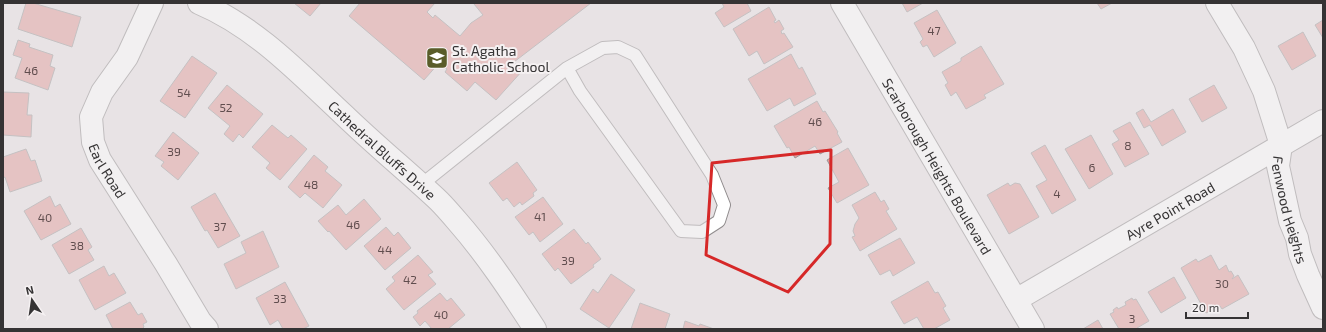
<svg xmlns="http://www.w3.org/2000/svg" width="1326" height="332" viewBox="0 0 1326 332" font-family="'Exo 2',sans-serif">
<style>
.building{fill:#e39b9a;stroke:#9b9797}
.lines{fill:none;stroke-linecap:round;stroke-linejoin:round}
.service-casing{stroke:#918d8e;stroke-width:14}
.minor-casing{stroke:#918d8e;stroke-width:24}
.service{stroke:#fff;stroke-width:12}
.minor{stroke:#fff;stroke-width:22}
.marked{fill:none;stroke:#d62828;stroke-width:3;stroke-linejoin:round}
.labels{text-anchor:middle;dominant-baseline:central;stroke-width:4;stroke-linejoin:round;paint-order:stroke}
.number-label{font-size:12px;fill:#604d4e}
.poi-label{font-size:14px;fill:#353334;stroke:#f5f1f2;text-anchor:start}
.street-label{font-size:14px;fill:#353334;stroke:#f5f1f2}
</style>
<rect width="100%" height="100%" fill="#e8e3e5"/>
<!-- building -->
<g class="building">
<path d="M26,3H33L81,17L72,47L18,29Z"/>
<path d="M294,3H321L310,16Z"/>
<path d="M360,3H435L427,12L433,18L435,15L460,36L471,23L483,15L474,4L475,3H591L514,62L523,70L496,100L475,82L467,91L445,72L447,69L439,63L424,80L349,16Z"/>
<path d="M722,3H747L751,11L724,27L715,13L724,7Z"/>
<path d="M902,3H923L907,12Z"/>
<path d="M1097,3H1112L1101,9Z"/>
<path d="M769,7L776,20L774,21L775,23L779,20L784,29L781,31L782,34L784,33L793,47L764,64L757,51L749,56L733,29Z"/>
<path d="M937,10L956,43L934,57L927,45L923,47L920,42L923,39L914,23Z"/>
<path d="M1323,20V38L1315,25Z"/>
<path d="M1303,32L1316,56L1292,70L1278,46Z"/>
<path d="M18,40L30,44L29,47L53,55L50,66L55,68L48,90L15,78L22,58L13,55Z"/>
<path d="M981,46L1004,84L984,95L986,98L966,109L956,92L951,96L945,85L948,83L942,72L961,61V58Z"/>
<path d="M791,54L799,69L802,67L816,94L794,106L790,98L767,111L748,79Z"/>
<path d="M192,56L217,73L185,118L160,101Z"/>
<path d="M227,85L263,114L243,138L239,134L233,142L224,134L230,126L208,108Z"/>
<path d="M1214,85L1227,108L1202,122L1189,99Z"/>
<path d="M3,92L29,93L27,115H32L31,137L3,135Z"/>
<path d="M817,101L823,112L825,111L838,132L837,133L842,142L820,154L815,146L795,158L789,147L787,148L774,126Z"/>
<path d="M1143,109L1151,122L1173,109L1186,132L1162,146L1150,125L1144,128L1136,113Z"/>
<path d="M1130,122L1149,154L1125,167L1112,144L1119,140L1113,131Z"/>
<path d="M272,125L288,138L291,135L307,149L280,180L266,168L270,163L252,147Z"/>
<path d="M173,132L199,153L178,180L161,166L164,162L155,156Z"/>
<path d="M1091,135L1113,174L1089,189L1065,149Z"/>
<path d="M1045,145L1076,200L1052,214L1036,186L1047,180L1031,153Z"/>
<path d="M848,148L869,185L837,203L828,188L839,182L827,160Z"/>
<path d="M26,149L31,161L35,160L42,181L10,192L5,177L3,178V157Z"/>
<path d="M314,155L328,167L325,171L342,185L323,208L305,193L300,198L288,187Z"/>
<path d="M517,162L537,190L533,193L534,196L522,205L520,202L514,207L507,198L503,201L489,183Z"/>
<path d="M1008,183L1010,186L1015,183L1020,184L1039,217L1009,234L987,195Z"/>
<path d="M875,192L881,202L884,200L889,209L886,211L897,229L860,251L852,237L855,236L853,231L855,224L859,218L852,205Z"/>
<path d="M215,193L240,236L218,248L207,230L205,231L191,207Z"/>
<path d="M50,196L55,207L60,204L71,224L41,240L24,211Z"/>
<path d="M543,197L563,224L540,242L533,232L529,235L515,217Z"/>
<path d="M364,199L381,219L346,250L329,231L328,232L318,221L338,205L346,215Z"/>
<path d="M386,227L394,236L398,232L411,248L385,270L364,246Z"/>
<path d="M81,228L92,247L88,250L94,260L69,274L52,245Z"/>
<path d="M574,229L586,244L588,242L601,259L593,265L594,267L571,284L558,268L555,271L542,254Z"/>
<path d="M263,231L279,267L236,289L224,264L246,253L241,242Z"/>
<path d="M900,238L915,263L893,276L890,270L880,275L868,255Z"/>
<path d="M418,255L433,272L428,275L436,284L404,310L386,289L395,281L392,277Z"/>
<path d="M1211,255L1219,270L1226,265L1229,272L1231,271L1234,276L1232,279L1238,275L1249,294L1222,309L1220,306L1206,313L1181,268L1196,259L1198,262Z"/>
<path d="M104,266L109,276L114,273L126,293L95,310L79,280Z"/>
<path d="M611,274L635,290L609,328L580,309L593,289L598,293Z"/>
<path d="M1174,277L1186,298L1161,313L1148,292Z"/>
<path d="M928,281L935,293L938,292L946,306L943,308L950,320L934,329H924L917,317L904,324L891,302Z"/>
<path d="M285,282L309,326L303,329H283L278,320L270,325L256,298Z"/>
<path d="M440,293L447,301L451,298L465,315L448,329H432L425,321L420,326L413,317L418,313L417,311Z"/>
<path d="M1132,298L1133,300L1136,299L1149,321L1137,328L1138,329H1119L1110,314L1114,312L1113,310L1117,307L1118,309L1126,305L1125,302Z"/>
<path d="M130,302L138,315L142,313L147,322L143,324L144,327L142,329H113L106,315Z"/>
<path d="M640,303L670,314L665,329H631Z"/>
<path d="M1098,320L1103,329H1083Z"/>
<path d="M685,321L699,326L700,324L714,329H683Z"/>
</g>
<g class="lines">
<!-- service casing -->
<g class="service-casing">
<path id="service" d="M421,185L567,68L603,48L618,47L635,55L712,175L724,205L719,221L702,232L681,231L580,91L567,68"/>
</g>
<!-- minor casing -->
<g class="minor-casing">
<g id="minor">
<path id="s1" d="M152,3L127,57L102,92L91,117L93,142L100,160L166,264L200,321L207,329"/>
<path id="s2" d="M199,3C256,27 300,74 344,115C375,145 408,172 439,201C445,207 451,214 457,221C486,254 511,292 535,329"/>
<path id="s3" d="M842,3L1033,329"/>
<path id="s4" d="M1217,3L1244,48L1264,91L1281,145L1278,166L1290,221L1297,238L1300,254L1308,275L1323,308"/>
<path id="s5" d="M1016,300L1323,121"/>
</g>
</g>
<!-- service -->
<use href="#service" class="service"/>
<!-- minor -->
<use href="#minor" class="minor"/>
</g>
<!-- marked area -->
<path d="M0 0H1326V332H0ZM831,150L830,244L788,292L706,255L712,163Z" fill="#e8e3e5" fill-opacity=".55" fill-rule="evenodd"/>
<path class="marked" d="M831,150L830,244L788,292L706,255L712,163Z"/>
<!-- icons -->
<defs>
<g id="school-square" transform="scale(1.15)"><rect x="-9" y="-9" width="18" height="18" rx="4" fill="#595c29" stroke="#f5f1f2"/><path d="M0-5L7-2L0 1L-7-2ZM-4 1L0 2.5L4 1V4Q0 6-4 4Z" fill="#fff"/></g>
</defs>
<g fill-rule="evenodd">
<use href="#school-square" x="437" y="58"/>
</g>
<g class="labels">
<!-- number labels -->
<g class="number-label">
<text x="934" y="30">47</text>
<text x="31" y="70">46</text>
<text x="184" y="92">54</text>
<text x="226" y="107">52</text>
<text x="815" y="121">46</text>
<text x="1128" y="145">8</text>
<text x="174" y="151">39</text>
<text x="1092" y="167">6</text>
<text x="311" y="184">48</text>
<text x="1057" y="193">4</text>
<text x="540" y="216">41</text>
<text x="45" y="217">40</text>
<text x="353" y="224">46</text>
<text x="220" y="226">37</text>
<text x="77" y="245">38</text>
<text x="385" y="249">44</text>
<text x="568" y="260">39</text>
<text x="410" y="279">42</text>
<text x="1222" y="283">30</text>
<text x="280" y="298">33</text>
<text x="441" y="314">40</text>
<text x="1132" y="318">3</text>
</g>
<!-- poi labels -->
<g class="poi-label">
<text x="452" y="50">St. Agatha<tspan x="452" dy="16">Catholic School</tspan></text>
</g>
<!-- street labels -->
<g class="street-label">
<text stroke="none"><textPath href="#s2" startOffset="236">Cathedral Bluffs Drive</textPath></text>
<text stroke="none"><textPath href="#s3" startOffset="189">Scarborough Heights Boulevard</textPath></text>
<text stroke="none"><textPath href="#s1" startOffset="187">Earl Road</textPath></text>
<text stroke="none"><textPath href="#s5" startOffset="178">Ayre Point Road</textPath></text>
<text stroke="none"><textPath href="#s4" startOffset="223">Fenwood Heights</textPath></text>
</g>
</g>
<!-- border -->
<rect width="1326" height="332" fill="none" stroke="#353334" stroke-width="8"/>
<!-- north arrow -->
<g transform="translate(32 300) rotate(347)" stroke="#f5f1f2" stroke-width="3" paint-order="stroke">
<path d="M0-3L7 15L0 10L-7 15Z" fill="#353334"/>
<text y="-6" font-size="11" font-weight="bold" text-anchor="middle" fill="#353334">N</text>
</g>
<!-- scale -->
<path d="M1186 312v6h62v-6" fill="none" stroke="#353334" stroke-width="2"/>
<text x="1192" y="312" font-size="12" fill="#353334" stroke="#f5f1f2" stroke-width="3" paint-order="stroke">20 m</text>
</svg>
